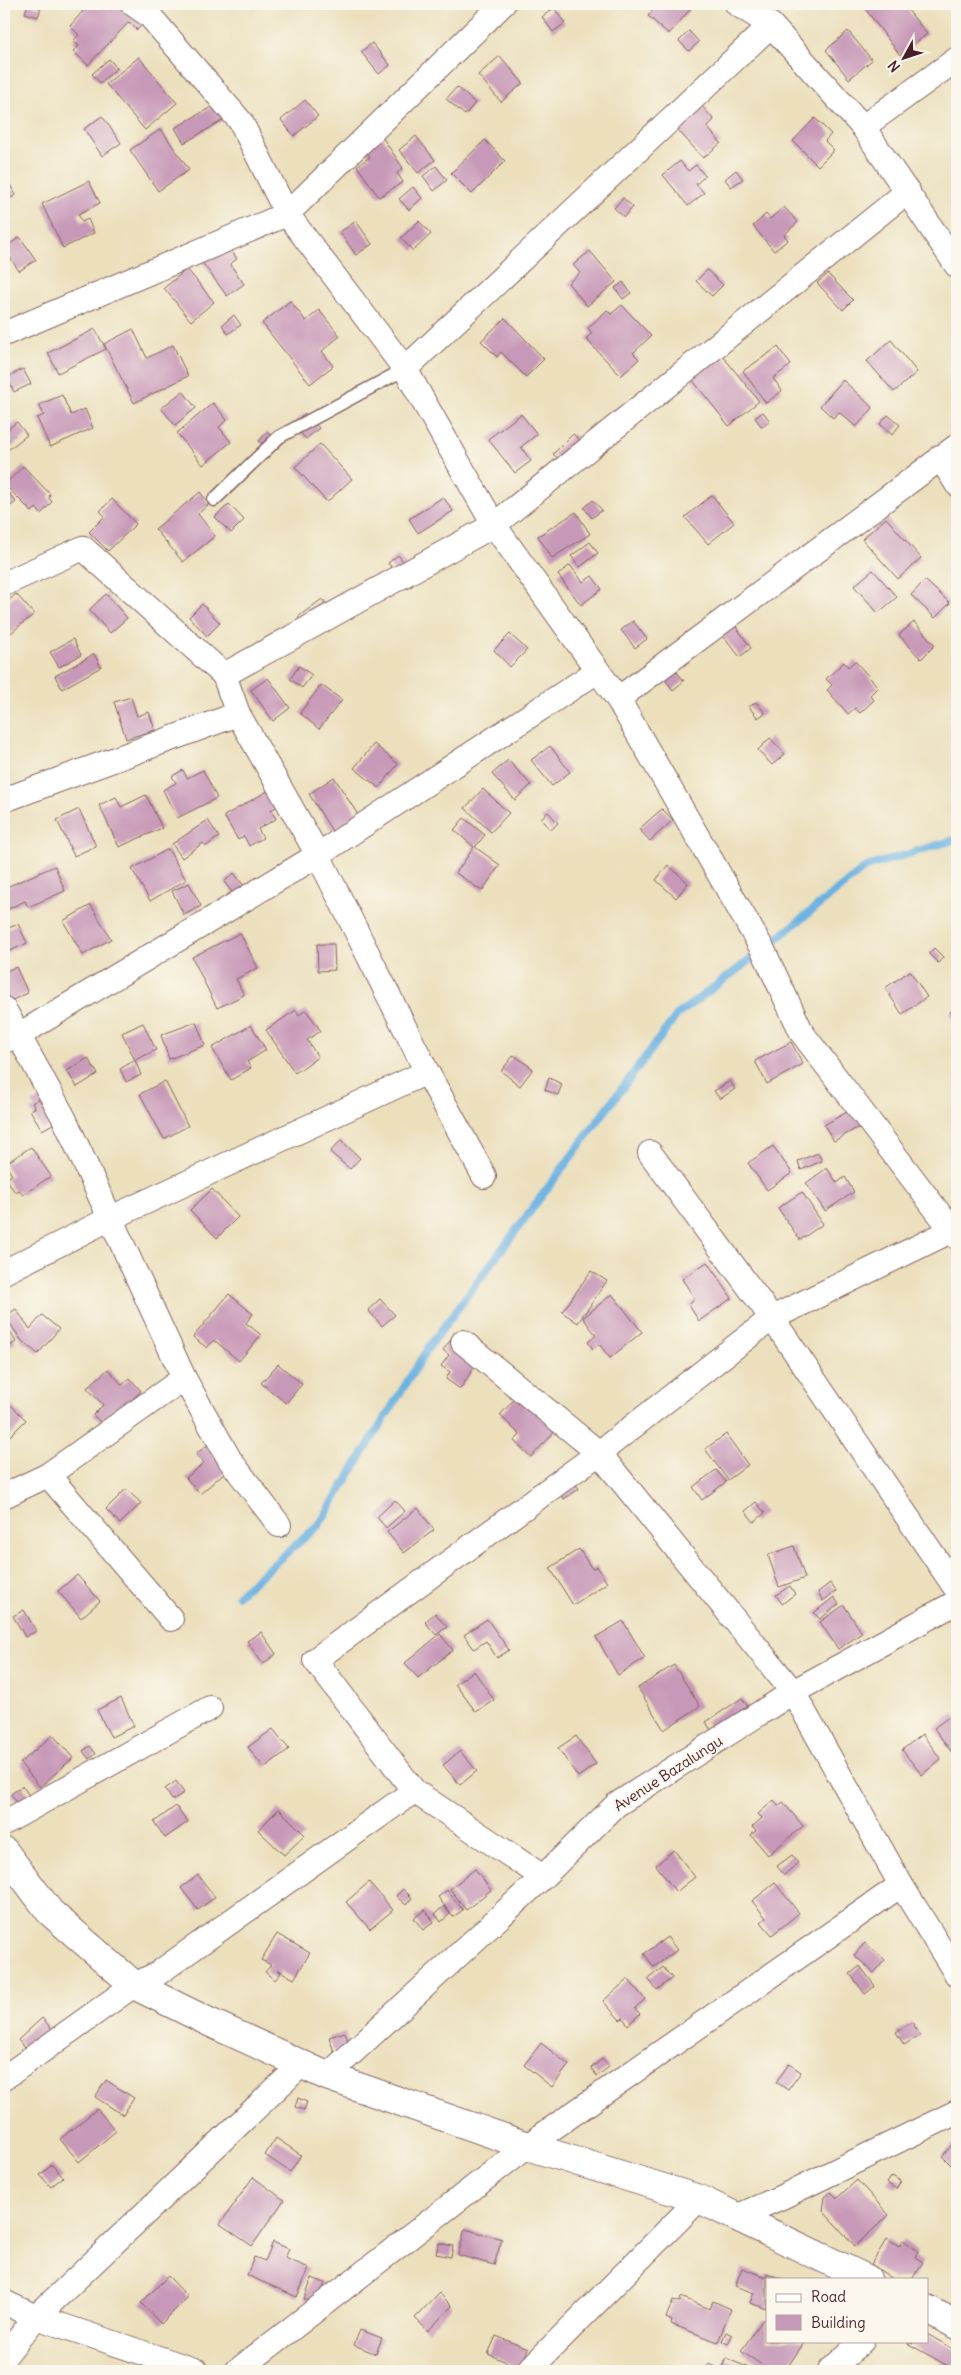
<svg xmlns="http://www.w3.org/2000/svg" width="961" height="2375" viewBox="0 0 961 2375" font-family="Delius,sans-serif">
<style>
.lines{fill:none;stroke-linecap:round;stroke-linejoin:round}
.stream{stroke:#6bb2e2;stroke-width:8}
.building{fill:#c799b8}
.lane-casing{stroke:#82625e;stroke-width:15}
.street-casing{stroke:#82625e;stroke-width:26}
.secondary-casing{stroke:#82625e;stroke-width:30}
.lane{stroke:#fff;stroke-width:12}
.street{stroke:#fff;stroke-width:24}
.secondary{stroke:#fff;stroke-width:28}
.labels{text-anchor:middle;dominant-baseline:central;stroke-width:4;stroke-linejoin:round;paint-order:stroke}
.street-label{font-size:15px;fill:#4a1f2b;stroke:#fbf7ec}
</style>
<rect width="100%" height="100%" fill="#fbf7ec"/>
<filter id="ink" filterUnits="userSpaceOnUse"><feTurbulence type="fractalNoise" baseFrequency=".02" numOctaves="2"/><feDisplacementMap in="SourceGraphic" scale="10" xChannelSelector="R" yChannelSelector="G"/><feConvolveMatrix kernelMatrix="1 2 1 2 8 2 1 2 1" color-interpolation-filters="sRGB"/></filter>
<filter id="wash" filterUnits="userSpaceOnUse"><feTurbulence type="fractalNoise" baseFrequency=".0096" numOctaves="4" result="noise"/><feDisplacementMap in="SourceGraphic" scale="20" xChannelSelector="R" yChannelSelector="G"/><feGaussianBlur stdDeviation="1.12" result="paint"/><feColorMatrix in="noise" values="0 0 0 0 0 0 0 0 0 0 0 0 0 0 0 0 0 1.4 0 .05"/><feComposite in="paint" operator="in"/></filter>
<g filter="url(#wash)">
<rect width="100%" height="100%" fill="#ebdfbc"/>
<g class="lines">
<!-- stream -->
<path class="stream" d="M238,1595L319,1525L428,1348L677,1015L763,950L866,867L957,839"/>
</g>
<g id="blocks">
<!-- building -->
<g class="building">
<path d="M28,4L41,8L38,17L25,13Z"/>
<path d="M78,4H116L125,12L154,13L137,30L129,22L88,65L73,51L79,46L73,41L79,35L70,26L84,10Z"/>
<path d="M658,4H689L692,7L669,34L648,16Z"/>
<path d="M873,4H903L927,34L900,55L866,10Z"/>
<path d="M554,8L565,23L553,32L542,17Z"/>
<path d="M689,31L699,42L689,51L679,41Z"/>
<path d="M848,31L872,60L849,79L826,50Z"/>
<path d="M372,43L390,65L379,74L361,52Z"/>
<path d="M500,56L523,83L501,102L478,75Z"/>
<path d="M139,57L177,103L145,130L106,84Z"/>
<path d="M109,59L117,68L100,83L92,74Z"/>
<path d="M457,87L475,103L465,115L446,99Z"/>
<path d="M305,100L318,116L294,136L281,120Z"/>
<path d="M218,103L227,118L184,143L175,128Z"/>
<path d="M702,106L714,120L707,127L721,143L703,158L677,129Z"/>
<path d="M102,116L121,143L102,156L84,129Z"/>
<path d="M815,118L831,134L825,141L834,150L818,166L793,141Z"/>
<path d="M161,129L189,170L158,191L130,150Z"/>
<path d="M416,136L435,160L418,173L399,150Z"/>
<path d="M382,137L403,168L397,173L403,182L379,197L357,166L370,157L365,149Z"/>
<path d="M485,140L505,161L472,194L451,173Z"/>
<path d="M680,161L688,171L696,165L705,176L696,184L704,193L688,206L663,175Z"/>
<path d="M436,166L447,180L434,191L423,176Z"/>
<path d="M736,170L743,179L731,187L725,179Z"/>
<path d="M4,175L16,195L4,202Z"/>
<path d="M89,181L100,203L78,214L82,222L88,219L94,233L63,248L42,204Z"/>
<path d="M413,187L422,198L409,210L399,199Z"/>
<path d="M623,198L633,207L624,217L614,208Z"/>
<path d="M784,207L798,222L784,235L788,240L774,251L753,226L766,214L770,219Z"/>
<path d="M356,221L372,244L356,255L340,232Z"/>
<path d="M419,221L431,234L413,251L401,238Z"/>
<path d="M20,237L36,260L19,271L4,248Z"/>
<path d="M226,243L237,259L230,264L244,284L227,296L201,261Z"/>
<path d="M590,251L616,282L587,306L568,283L580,273L573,265Z"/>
<path d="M187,269L214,302L191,321L164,288Z"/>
<path d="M707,270L723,285L712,296L696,281Z"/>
<path d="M828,274L853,300L843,310L817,283Z"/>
<path d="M623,282L631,293L623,299L615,288Z"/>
<path d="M290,301L306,321L319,310L340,336L322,351L333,366L310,384L262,323Z"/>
<path d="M622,305L651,336L633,353L639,359L621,376L586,339L592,333L588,328L607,310L611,314Z"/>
<path d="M234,315L241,325L228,334L222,325Z"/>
<path d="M505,318L544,359L526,377L501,352L497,357L481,341Z"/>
<path d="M95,329L106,349L58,373L48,353Z"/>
<path d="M133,329L147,358L173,345L188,376L134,403L104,344Z"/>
<path d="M891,340L917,372L894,392L867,361Z"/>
<path d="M778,347L791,365L773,378L782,391L766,403L743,371Z"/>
<path d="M721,354L759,401L729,426L691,378Z"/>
<path d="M23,369L31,384L14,392L7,377Z"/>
<path d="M843,380L873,408L856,427L839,412L833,418L820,406Z"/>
<path d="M183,391L196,408L175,425L161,408Z"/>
<path d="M62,395L71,415L85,409L93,428L50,447L37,418L44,415L39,405Z"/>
<path d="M213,403L227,420L219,427L231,442L203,465L177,433Z"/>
<path d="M763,412L770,421L762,427L755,418Z"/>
<path d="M305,413L319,428L306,439L292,424Z"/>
<path d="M521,414L537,434L521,447L531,461L515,473L488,439Z"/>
<path d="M888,415L900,425L892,435L880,424Z"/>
<path d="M17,422L27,435L4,453V432Z"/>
<path d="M267,432L278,441L270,450L259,441Z"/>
<path d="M573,434L584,444L565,465L553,454Z"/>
<path d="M320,444L352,479L327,502L295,467Z"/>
<path d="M23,466L50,494L49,498L52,502L41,514L36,508L32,512L5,485Z"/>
<path d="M4,487L16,502L4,511Z"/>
<path d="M200,492L209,504L198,514L215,536L183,562L155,529Z"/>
<path d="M712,495L734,523L708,544L685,517Z"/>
<path d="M443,497L453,511L418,533L409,519Z"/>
<path d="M112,499L136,524L108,551L89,532L105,516L100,511Z"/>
<path d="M593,500L602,510L592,518L584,508Z"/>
<path d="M229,504L244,520L231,533L215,517Z"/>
<path d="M576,512L590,534L552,558L538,536Z"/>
<path d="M886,518L921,558L898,579L862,539Z"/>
<path d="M590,542L598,553L580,567L571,556Z"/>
<path d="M398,555L418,581L408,589L388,563Z"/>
<path d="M570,565L583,582L592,576L602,589L581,605L558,575Z"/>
<path d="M873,570L897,597L878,613L854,586Z"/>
<path d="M925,580L950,603L935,618L911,595Z"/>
<path d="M16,594L34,614L11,633L4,624V605Z"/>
<path d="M106,594L127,618L110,633L89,610Z"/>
<path d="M322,599L330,609L305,627L298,617Z"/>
<path d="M202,604L220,623L207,636L189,617Z"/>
<path d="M633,621L647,639L635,648L621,630Z"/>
<path d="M914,622L935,645L921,659L899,635Z"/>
<path d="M734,624L751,648L740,657L721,633Z"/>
<path d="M510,634L527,650L510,667L494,650Z"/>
<path d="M73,639L81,655L59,667L50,652Z"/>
<path d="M94,654L101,667L62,689L55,676Z"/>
<path d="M855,661L878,687L870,695L874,700L860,713L855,708L848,714L827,690L832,685L826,679L844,662L848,667Z"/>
<path d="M670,663L684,681L673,690L658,671Z"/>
<path d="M299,666L312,675L302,688L290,679Z"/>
<path d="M268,678L290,708L273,721L251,690Z"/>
<path d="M321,685L342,700L319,729L300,713Z"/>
<path d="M131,697L137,716L149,712L155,730L126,739L114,702Z"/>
<path d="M756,702L765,713L758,718L749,707Z"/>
<path d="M770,738L785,754L772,765L758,750Z"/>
<path d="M374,744L398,764L379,788L354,768Z"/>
<path d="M550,746L570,772L552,786L531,760Z"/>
<path d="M508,760L531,785L515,800L492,774Z"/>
<path d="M183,770L187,778L203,770L217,798L177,818L163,790L176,783L172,776Z"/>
<path d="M334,777L358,815L332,831L309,794Z"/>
<path d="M273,788L282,803L271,810L276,819L258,829L263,838L249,846L244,836L238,840L224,816Z"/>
<path d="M483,789L509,813L491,832L465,808Z"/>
<path d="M146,795L162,828L119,847L99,805L116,797L121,807Z"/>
<path d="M79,809L96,846L74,856L57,820Z"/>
<path d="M662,809L673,820L650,841L639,829Z"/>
<path d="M548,812L558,823L551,830L541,818Z"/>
<path d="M464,818L485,835L475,847L500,865L482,891L456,873L474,847L454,830Z"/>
<path d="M208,820L219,837L206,846L203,843L182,858L172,844Z"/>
<path d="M168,849L186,880L150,901L132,869Z"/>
<path d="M668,865L688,883L676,898L656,880Z"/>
<path d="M55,866L65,891L28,907L25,901L4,911V888Z"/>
<path d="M234,873L248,891L238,899L224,882Z"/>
<path d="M189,883L201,906L184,915L172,891Z"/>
<path d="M91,905L111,939L83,955L63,921Z"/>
<path d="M18,924L27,943L4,954V930Z"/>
<path d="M240,933L258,968L236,979L244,995L217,1008L192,957Z"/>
<path d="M317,944H334L335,970L318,971Z"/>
<path d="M934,948L943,957L938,963L929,954Z"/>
<path d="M16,967L28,993L10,1001L4,987V972Z"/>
<path d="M910,971L927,997L902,1014L885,988Z"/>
<path d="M957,1009V1028L950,1012Z"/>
<path d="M296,1010L299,1015L306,1010L321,1031L307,1040L318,1057L295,1073L266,1030Z"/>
<path d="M196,1022L205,1045L169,1059L161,1035Z"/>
<path d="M143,1023L156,1050L135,1060L122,1033Z"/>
<path d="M251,1025L266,1050L247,1062L251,1068L231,1080L212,1048Z"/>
<path d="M791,1042L803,1064L767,1084L755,1061Z"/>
<path d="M514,1055L533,1069L520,1086L501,1071Z"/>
<path d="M88,1058L98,1074L77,1087L67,1071Z"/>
<path d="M135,1060L141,1075L126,1082L120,1069Z"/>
<path d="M549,1078L562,1084L558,1095L545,1090Z"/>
<path d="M165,1081L188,1126L164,1139L140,1094Z"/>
<path d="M730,1081L735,1089L720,1099L714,1091Z"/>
<path d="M49,1093L64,1118L42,1130L30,1110L35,1108L32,1103Z"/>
<path d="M861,1104L871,1120L834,1141L824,1125Z"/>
<path d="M341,1140L360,1158L350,1169L330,1152Z"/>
<path d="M773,1146L792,1173L767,1190L748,1163Z"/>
<path d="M31,1147L51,1176L23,1195L19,1190L15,1192L6,1179L12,1175L5,1164Z"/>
<path d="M818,1153L822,1161L801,1170L798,1161Z"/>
<path d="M827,1168L837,1183L845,1177L854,1192L825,1211L806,1183Z"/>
<path d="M212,1189L238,1217L217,1238L190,1210Z"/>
<path d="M802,1192L823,1224L800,1240L778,1208Z"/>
<path d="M707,1262L732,1298L699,1321L688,1304L695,1299L682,1279Z"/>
<path d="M591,1271L607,1281L578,1323L562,1312Z"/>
<path d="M229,1294L253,1314L246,1323L261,1335L239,1361L214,1340L207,1348L193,1337Z"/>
<path d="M612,1294L642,1332L610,1358L599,1344L593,1349L588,1342L596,1335L583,1318Z"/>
<path d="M380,1299L395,1315L382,1326L368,1310Z"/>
<path d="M16,1309L30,1329L42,1315L59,1329L38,1354L21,1340L5,1316Z"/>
<path d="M8,1329L16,1342L4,1350V1332Z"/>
<path d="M456,1333L484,1353L460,1389L446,1379L450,1372L441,1366L449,1355L443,1350Z"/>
<path d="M278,1364L302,1384L286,1403L261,1383Z"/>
<path d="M108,1369L122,1385L130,1378L141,1391L104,1426L93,1415L103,1405L87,1388Z"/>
<path d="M522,1391L559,1427L531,1457L514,1441L520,1435L500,1415Z"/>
<path d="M8,1402L26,1420L4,1442V1407Z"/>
<path d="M726,1434L748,1465L728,1480L705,1449Z"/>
<path d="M210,1443L231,1467L200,1494L186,1478L204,1463L196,1454Z"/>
<path d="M716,1470L726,1482L702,1500L693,1487Z"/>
<path d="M571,1477L579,1489L564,1499L556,1488Z"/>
<path d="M126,1489L141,1503L120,1524L106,1509Z"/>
<path d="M395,1500L405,1511L386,1528L377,1517Z"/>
<path d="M756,1502L765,1513L754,1522L745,1511Z"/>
<path d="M418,1508L434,1530L404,1553L387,1532Z"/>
<path d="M794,1546L805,1578L779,1587L768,1555Z"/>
<path d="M579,1549L592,1569L597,1566L607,1583L573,1605L550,1568Z"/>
<path d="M77,1575L100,1601L81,1618L58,1591Z"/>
<path d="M830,1583L836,1591L823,1601L818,1592Z"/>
<path d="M790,1586L795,1594L782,1604L776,1595Z"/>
<path d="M834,1597L839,1604L820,1619L814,1613Z"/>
<path d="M844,1605L862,1633L838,1649L820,1622Z"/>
<path d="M24,1610L36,1631L25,1637L13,1616Z"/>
<path d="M435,1613L447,1627L436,1635L425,1622Z"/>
<path d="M487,1619L509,1650L497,1658L486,1641L474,1649L464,1635Z"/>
<path d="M623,1621L645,1658L618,1675L596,1637Z"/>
<path d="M261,1632L276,1654L263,1664L247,1641Z"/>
<path d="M440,1634L453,1650L418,1678L405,1663Z"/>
<path d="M674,1665L700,1706L664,1730L638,1688Z"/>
<path d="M474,1671L494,1700L476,1712L455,1684Z"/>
<path d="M121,1698L134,1726L111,1737L97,1710Z"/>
<path d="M742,1698L751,1711L714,1735L706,1722Z"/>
<path d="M954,1713L957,1718V1751L953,1754L934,1728Z"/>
<path d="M273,1729L289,1749L264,1768L248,1747Z"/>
<path d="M922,1734L941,1759L922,1775L902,1750Z"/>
<path d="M53,1735L73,1758L40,1787L20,1763Z"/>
<path d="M576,1736L596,1764L578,1777L558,1748Z"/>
<path d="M90,1746L96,1754L89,1759L83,1751Z"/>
<path d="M460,1751L477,1771L460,1785L443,1765Z"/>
<path d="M176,1781L184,1793L172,1800L165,1789Z"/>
<path d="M22,1786L32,1799L21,1808L11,1794Z"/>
<path d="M774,1800L778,1806L783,1802L803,1826L768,1855L751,1835L756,1831L752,1827L762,1818L758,1814Z"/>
<path d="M176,1806L188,1822L165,1838L154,1822Z"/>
<path d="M279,1809L305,1835L284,1855L258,1830Z"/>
<path d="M674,1850L695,1877L676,1892L656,1865Z"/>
<path d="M792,1855L798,1863L784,1875L777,1866Z"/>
<path d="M475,1869L491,1890L466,1910L450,1889Z"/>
<path d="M198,1875L215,1897L198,1910L181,1888Z"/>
<path d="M369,1882L393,1910L370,1929L346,1902Z"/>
<path d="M775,1883L799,1913L772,1935L761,1922L766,1918L752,1901Z"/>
<path d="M403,1889L412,1898L406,1905L396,1896Z"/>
<path d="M447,1890L463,1910L453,1917L438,1897Z"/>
<path d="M444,1906L450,1914L441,1922L435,1914Z"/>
<path d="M425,1910L434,1922L423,1930L414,1918Z"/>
<path d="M277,1934L310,1953L294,1979L277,1969L281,1973L275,1980L265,1972L271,1965L261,1960Z"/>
<path d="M667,1937L677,1950L654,1967L644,1954Z"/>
<path d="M865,1943L885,1960L874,1973L854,1955Z"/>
<path d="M860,1966L875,1986L865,1994L850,1974Z"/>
<path d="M663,1967L672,1978L657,1990L648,1979Z"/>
<path d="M628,1979L645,1999L635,2008L640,2014L628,2025L623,2018L620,2020L603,2001Z"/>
<path d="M42,2018L59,2037L35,2059L18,2040Z"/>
<path d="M912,2022L920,2035L904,2045L896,2032Z"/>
<path d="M345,2032L350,2047L334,2052L329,2037Z"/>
<path d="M541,2043L569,2065L552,2087L524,2065Z"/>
<path d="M602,2059L609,2067L597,2076L591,2068Z"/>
<path d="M789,2064L801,2072L788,2090L776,2082Z"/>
<path d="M106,2080L134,2098L123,2115L95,2097Z"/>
<path d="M298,2098L307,2102L304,2110L295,2107Z"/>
<path d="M97,2109L116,2131L79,2162L60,2139Z"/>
<path d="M276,2138L301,2155L290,2172L265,2155Z"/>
<path d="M957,2140V2171L942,2156Z"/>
<path d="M52,2165L63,2177L51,2187L40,2175Z"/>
<path d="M892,2176L901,2181L896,2189L887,2183Z"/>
<path d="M253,2177L284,2200L252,2246L220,2224Z"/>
<path d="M857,2180L889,2215L855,2246L823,2211L825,2197L831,2192L837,2198Z"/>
<path d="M465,2229L502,2239L494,2265L458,2255Z"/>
<path d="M887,2239L899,2247L903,2240L918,2251L915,2257L923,2262L912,2279H893L871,2264Z"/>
<path d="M273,2242L289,2249L285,2258L309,2268L297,2297L247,2275L254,2257L265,2261Z"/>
<path d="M439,2243L453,2246L451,2257L436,2254Z"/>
<path d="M742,2268L766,2277L767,2273L782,2279H767V2309L750,2303L754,2293L735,2286Z"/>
<path d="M168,2276L188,2297L161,2324L141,2303Z"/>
<path d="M312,2278L325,2283L317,2304L304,2299Z"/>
<path d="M439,2293L452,2306L428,2331L415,2318Z"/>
<path d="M681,2297L710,2309L713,2301L731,2309L718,2342L671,2324L672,2321L666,2318L673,2300L680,2302Z"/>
<path d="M763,2319L767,2322V2341H805L785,2371H771L741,2351Z"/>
<path d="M360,2330L382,2338L376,2354L354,2345Z"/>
<path d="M726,2332L732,2335L728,2344L722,2341Z"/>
<path d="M927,2334L957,2351V2371L907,2343L927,2341Z"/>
<path d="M496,2336L528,2349L520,2368L488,2354Z"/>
<path d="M726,2358L751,2369L750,2371H721Z"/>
<path d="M708,2364L718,2368L716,2371H705Z"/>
</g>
</g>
</g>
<g filter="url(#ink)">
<use href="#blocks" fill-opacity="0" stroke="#82625e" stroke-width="1"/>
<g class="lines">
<!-- lane casing -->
<g class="lane-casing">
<path id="lane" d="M214,500L279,437L405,369"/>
</g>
<!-- street casing -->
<g class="street-casing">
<g id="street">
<path d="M133,4L149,15L241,122L287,214L405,369L494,525L618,699L763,950L802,1033L957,1237"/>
<path d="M737,4L771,25L863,127L957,266"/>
<path d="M863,127L957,59"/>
<path d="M4,334L287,214L503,4"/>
<path d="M405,369L771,25"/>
<path d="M940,457L957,484"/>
<path d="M4,584L83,548L224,675L238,714L318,855L427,1072L484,1176"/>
<path d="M224,675L494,525L908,191"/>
<path d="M618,699L957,446"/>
<path d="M4,800L238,714"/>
<path d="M4,1009L64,1118L184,1378L230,1460L279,1525"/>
<path d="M4,1041L19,1035L318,855L596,672"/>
<path d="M650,1153L772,1318L957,1590"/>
<path d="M4,1272L111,1218L427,1072"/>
<path d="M463,1342L599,1453L793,1692L901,1885L957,1975"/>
<path d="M48,1475L171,1619"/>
<path d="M4,1496L48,1475L184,1378"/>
<path d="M4,1823L210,1708"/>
<path d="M543,1877L414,1791L315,1660L599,1453L772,1318L957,1228"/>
<path d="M327,2076L543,1877L616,1805L793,1692L957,1602"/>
<path d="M4,2078L134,1985L157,1974L414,1791"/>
<path d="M736,2217L784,2196L957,2112"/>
<path d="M4,2302L36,2317L197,2371"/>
<path d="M4,2357L36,2317L302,2064"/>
<path d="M237,2371L527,2146L901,1885"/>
<path d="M528,2371L699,2199"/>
<path d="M830,2371L862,2341"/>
</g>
</g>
<!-- secondary casing -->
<g class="secondary-casing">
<g id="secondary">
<path d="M4,1851L50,1912L134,1985L209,2022L327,2076L527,2146L699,2199L867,2279"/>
<path d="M927,2309L957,2325"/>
</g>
</g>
<!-- lane -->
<use href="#lane" class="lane"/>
<!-- street -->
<use href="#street" class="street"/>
<!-- secondary -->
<use href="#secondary" class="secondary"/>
</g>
</g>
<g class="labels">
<!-- street labels -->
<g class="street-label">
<text transform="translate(668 1773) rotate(-33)">Avenue Bazalungu</text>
</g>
</g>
<!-- margin -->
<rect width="961" height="2375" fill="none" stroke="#fbf7ec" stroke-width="20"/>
<!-- legend -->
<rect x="766" y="2278" width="162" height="65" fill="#fbf7ec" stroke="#b4a19f"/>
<rect x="776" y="2294" width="25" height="8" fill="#ffffff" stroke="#b4a19f"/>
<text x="811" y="2302" font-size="15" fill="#4a1f2b">Road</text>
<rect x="776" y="2315" width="25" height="15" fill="#c799b8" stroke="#b4a19f"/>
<text x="811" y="2328" font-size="15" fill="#4a1f2b">Building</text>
<!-- north arrow -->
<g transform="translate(904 58) rotate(230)" stroke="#fbf7ec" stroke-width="4" paint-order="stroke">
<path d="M0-4L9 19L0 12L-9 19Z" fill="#4a1f2b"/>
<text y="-8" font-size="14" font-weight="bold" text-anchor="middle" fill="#4a1f2b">N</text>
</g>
</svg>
